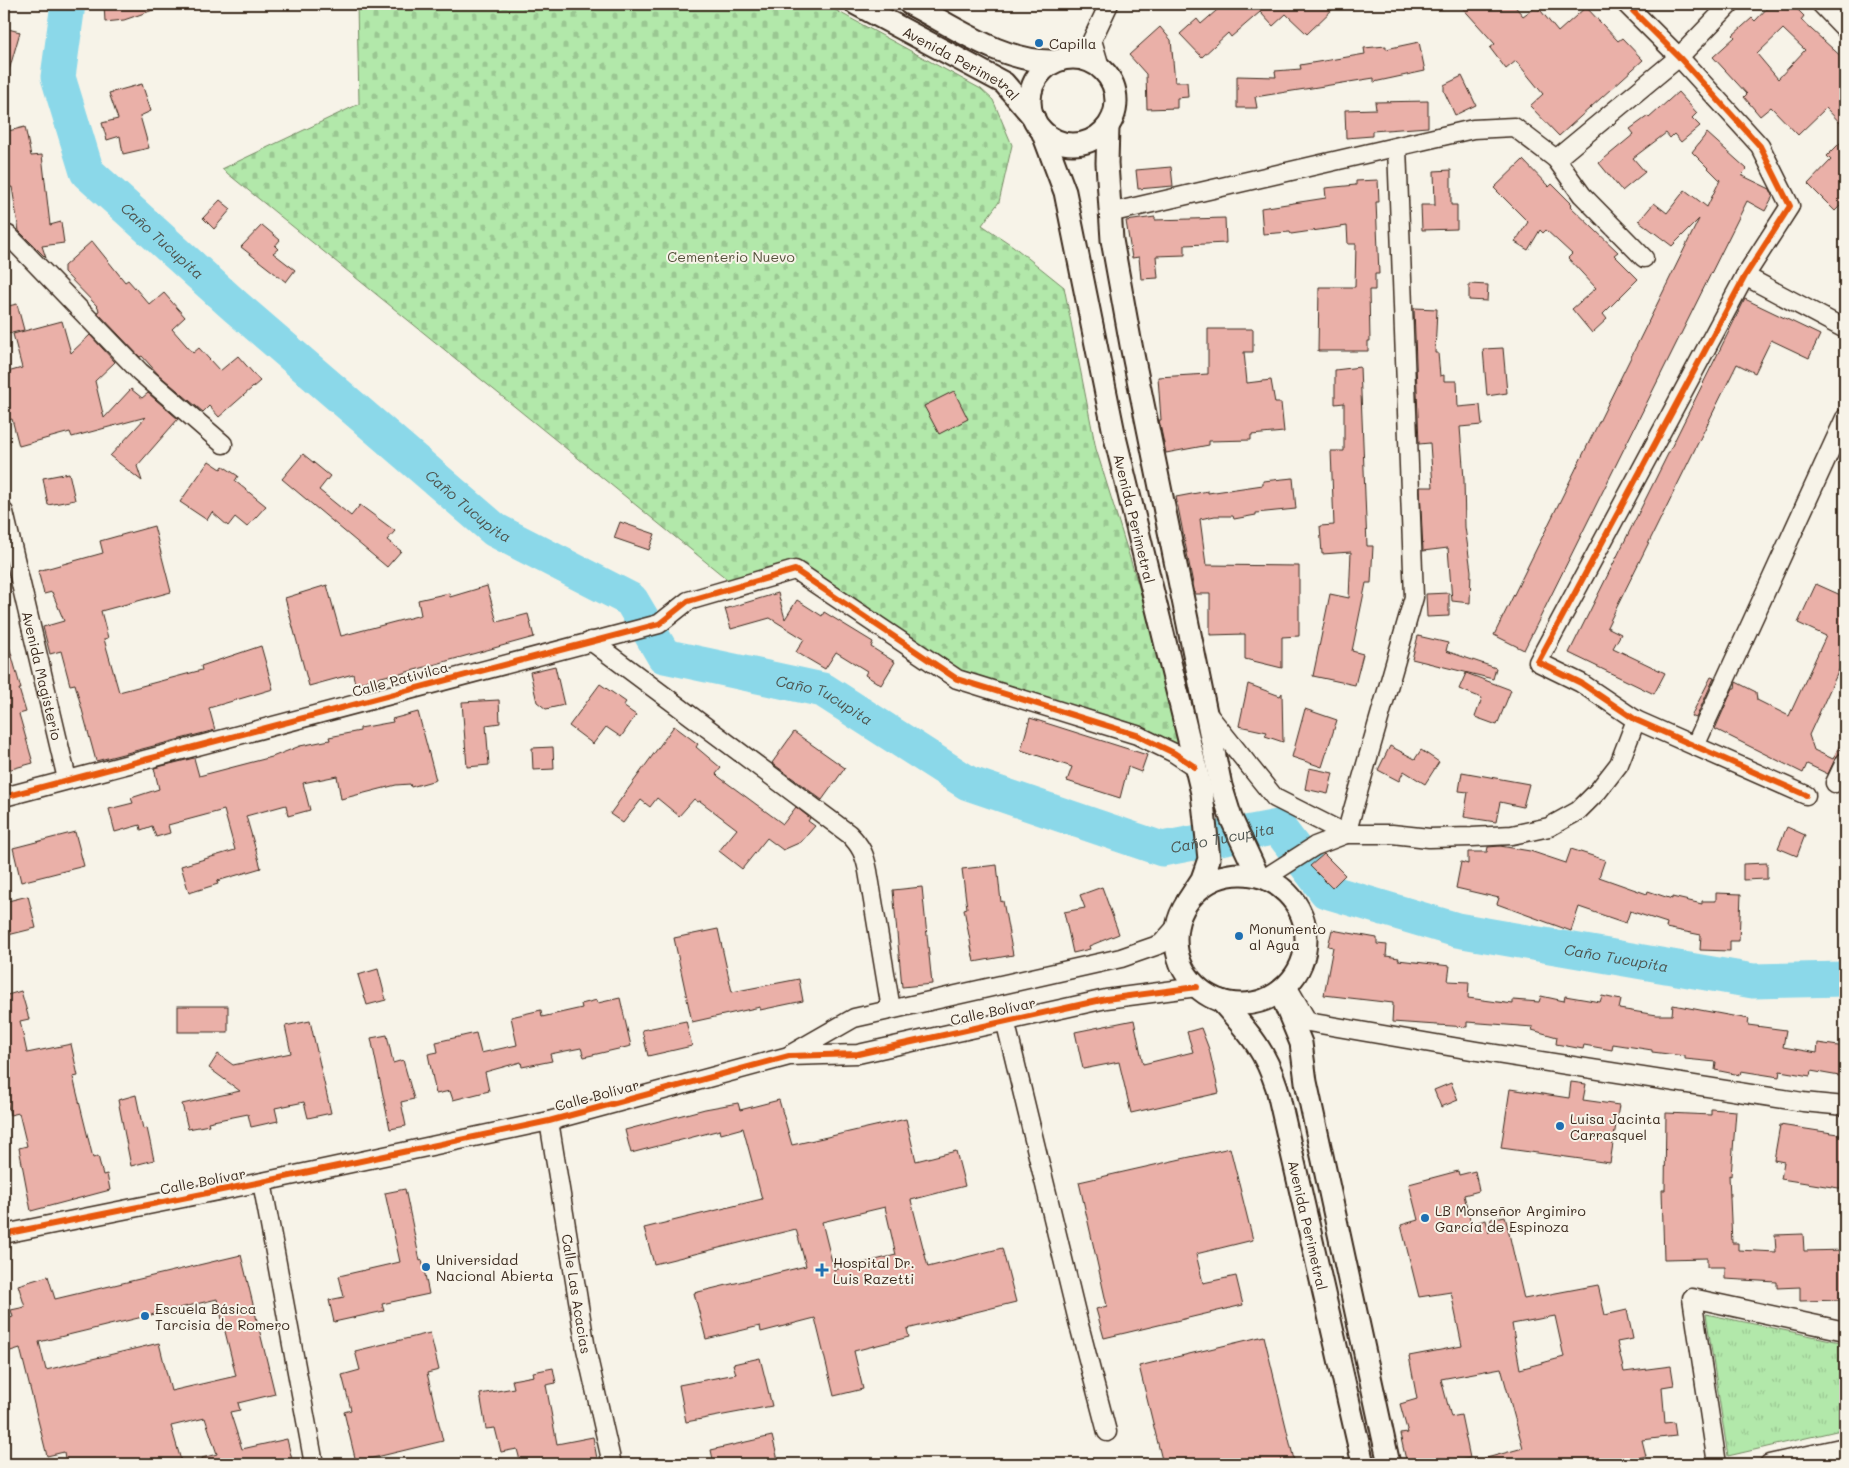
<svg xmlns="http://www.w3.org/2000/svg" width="1849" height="1468" viewBox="0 0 1849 1468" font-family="Mali,sans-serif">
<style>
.grass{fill:url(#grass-tufts);stroke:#768964}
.cemetery{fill:url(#cemetery-stones);stroke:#768964}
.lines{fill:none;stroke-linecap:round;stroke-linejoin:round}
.river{stroke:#8bd8e9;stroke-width:35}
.building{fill:#eab0a8;stroke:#3b2a1e;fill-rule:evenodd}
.minor-casing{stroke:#3b2a1e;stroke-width:21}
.tertiary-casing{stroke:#3b2a1e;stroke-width:25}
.minor{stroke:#f7f3e8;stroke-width:18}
.tertiary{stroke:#f7f3e8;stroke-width:21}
.cycleway-casing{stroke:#f7f3e8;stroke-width:9}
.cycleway{stroke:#e8590c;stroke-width:6}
.poi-dot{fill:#1f6fb2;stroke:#f7f3e8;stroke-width:2}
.labels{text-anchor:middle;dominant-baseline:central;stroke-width:4;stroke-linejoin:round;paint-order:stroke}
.poi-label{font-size:14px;fill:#3b2a1e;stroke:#f7f3e8;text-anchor:start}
.street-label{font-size:14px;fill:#3b2a1e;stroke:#f7f3e8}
.park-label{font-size:14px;fill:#53503a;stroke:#f7f3e8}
.water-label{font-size:15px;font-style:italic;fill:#4f5651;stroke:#f7f3e8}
</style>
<defs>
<pattern id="grass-tufts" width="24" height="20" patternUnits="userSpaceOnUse" patternTransform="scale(1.25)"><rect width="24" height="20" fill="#b2e8aa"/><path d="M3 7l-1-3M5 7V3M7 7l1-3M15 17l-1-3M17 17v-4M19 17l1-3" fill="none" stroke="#9ac792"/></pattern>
<pattern id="cemetery-stones" width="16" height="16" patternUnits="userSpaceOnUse" patternTransform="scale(1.25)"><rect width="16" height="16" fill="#b2e8aa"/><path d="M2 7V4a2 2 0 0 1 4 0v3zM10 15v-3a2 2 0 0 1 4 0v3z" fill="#9ac792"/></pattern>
</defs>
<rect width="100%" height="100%" fill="#f7f3e8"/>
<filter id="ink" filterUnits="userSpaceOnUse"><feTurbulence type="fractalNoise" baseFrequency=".02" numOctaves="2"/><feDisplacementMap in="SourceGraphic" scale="10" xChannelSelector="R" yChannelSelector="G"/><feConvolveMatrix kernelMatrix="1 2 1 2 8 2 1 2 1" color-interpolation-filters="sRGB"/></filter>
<g filter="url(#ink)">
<!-- grass -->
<path class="grass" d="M1706,1314L1845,1343V1429L1728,1456Z"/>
<!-- cemetery -->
<path class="cemetery" d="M357,4H824L981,89L993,100L1012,145L999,202L982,225L1013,246L1064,287L1096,449L1195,767L1174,753L981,686L795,570L738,588L222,169L359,104Z"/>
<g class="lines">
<!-- river -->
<path class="river" id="s1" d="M68,4L58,77L87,172L235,306L495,530L631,600L664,656L823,690L968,783L1162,849L1278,827L1326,891L1457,930L1753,981L1845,979"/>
</g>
<!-- building -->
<g class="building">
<path d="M104,4H158L159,8L124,20L105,22Z"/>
<path d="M1224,4H1338L1307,34L1286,14L1273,26L1260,12L1231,37L1228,33L1202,57L1180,34L1197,19L1201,24Z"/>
<path d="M1459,4H1513L1523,16L1537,6L1558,32L1586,7L1618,41L1622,38L1643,60L1559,136L1530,106L1543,94L1516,61L1506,69L1490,48L1495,44Z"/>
<path d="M1771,4H1792L1804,16L1801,20L1845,60V128L1826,108L1798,135L1771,107L1760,116L1744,97L1747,94L1713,57L1735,37L1733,35L1752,18L1755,21ZM1783,29L1805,50L1778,79L1757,54Z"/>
<path d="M1160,27L1171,40L1175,82H1187L1188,97L1177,98V108L1147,109L1146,74L1129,55Z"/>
<path d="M4,28L20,32L8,74L4,73Z"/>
<path d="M1419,42L1425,71L1374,82V78L1255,97L1257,108H1237V76L1276,77L1275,71L1301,69L1300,65L1365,54L1364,48L1386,46V49Z"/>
<path d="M1462,76L1476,105L1455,115L1444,91V85Z"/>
<path d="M142,84L151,111L140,116L149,148L123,154L120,136L107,140L102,123L118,119L109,93Z"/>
<path d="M1678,92L1697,113L1692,118L1700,126L1681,142L1674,134L1670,138L1666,133L1633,158L1645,172L1622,191L1599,163L1634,134L1630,129L1648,116L1649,118Z"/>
<path d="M1428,101V127L1372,131V136L1346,138L1345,110L1376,109L1375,102Z"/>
<path d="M25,127L31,156L42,155L50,225L61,222L64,243L42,246L46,258L19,231L12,187L4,188V132Z"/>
<path d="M1707,133L1747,169L1741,175L1770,189L1773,196L1765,211L1747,201L1524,650L1494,635L1699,219L1672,246L1639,221L1654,203L1667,213L1685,190L1707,207L1720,180L1692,152Z"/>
<path d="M1845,138V201L1835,211L1808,184L1831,160L1827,156Z"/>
<path d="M1523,160L1549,187L1552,184L1572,204L1570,206L1618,252L1614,255L1638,279L1603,314L1607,319L1592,333L1572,309L1596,288L1568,258L1572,254L1546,230L1543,233L1540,230L1528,250L1515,242L1528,222L1494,188Z"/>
<path d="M1171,167L1173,186L1138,189L1136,170Z"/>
<path d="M1451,170V205H1457V229L1422,230L1421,205H1435L1434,171Z"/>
<path d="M1378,180L1379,202H1376L1379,274H1375V290H1369L1370,341H1368V351H1318L1319,287H1355L1356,244H1348L1347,226L1291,234L1290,232L1263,234L1261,208L1326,198L1325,188L1356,185V181Z"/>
<path d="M220,200L231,209L214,229L203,218Z"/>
<path d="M1155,217V220L1225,218L1226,243L1185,245V255L1156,256L1158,278L1141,279L1139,257L1132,258L1126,221Z"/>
<path d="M262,225L280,240L275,246L278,249L273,253L295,270L286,282L241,247Z"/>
<path d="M92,241L125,282L128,280L150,305L164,293L185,317L172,329L193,353L199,348L220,371L238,356L260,381L219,417L209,406L203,412L158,374L142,356L140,357L97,312L99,311L98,307L64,272V266Z"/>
<path d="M1469,284L1488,285L1487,301L1469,300Z"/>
<path d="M1745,299L1820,335L1809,358L1771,340L1755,373L1737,364L1607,627L1621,634L1613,648L1665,673L1654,694L1569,653Z"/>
<path d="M17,304L24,330L4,335V307Z"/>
<path d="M1414,308L1437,309L1435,353H1438L1440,376L1444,375V381H1457L1458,407L1480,405L1482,425L1460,427L1464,479L1465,527L1471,571L1470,603L1452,601L1448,548L1423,551L1420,487H1433L1430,443L1419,444Z"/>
<path d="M62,321L71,353L90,335L115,362L95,381L104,418L131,389L142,398L148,393L178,419L137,466L142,481L110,456L146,417L72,437L70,432L19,446L12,419L8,420L4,404V373L22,368L13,334Z"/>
<path d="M1208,329H1253V352H1244L1247,383L1271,380L1275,403H1281L1284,432L1251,435V440L1209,441V445L1166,453L1159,420H1161L1158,377L1208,374Z"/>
<path d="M1503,348L1507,393L1487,396L1483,349Z"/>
<path d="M1360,367L1367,546H1373L1371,583H1366L1352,651L1363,654L1355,685L1313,676L1330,594L1349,598L1351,552L1322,554L1320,526L1334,525L1331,451H1344V403L1335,404V370Z"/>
<path d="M954,391L968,419L939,434L924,406Z"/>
<path d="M303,454L330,476L319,490L351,516L360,505L395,531L387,540L401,551L387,567L282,479Z"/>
<path d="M209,461L221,469L223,466L238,476L235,481L266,506L247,527L235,517L228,526L212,512L207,520L180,502Z"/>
<path d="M69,473L75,500L48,505L43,478Z"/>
<path d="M1293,478L1296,509L1256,513V515L1234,519L1233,516H1215L1200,519L1206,565L1299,566V636L1282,637V668L1245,659V634L1210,635V594H1195L1176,497L1208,491V493L1263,485V481Z"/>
<path d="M620,522L655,534L649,550L614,538Z"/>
<path d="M154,526L171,592L101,611L108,638L104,639L119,692L202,670L201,666L261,646L273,689L209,708L215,730L96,761L75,684L70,685L61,651L50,654L43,627L64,621L52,592L44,594L38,571L103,553L100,541Z"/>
<path d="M1816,584L1845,597V657L1809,735L1814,750L1833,759L1845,734V752L1836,757L1828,774L1807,764L1803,773L1715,729L1733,688H1735L1736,682L1756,692L1757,700L1789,716L1826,636L1798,623Z"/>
<path d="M327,585L341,636L421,615L418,600L449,593L450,597L487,586L497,622L528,614L534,637L389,677V675L355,684L353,674L309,686L285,598Z"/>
<path d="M778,593L785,619L797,600L822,616L824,612L873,642L871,647L895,662L881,685L865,675L867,671L836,652L825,669L796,652L804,639L770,618L731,629L725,609Z"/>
<path d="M1449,593V616L1427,617L1426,594Z"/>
<path d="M1418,636L1448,643L1446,651L1496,668L1493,679L1412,659Z"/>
<path d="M4,642H8L21,689H19L26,712L19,714L33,763L4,771Z"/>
<path d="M555,666L564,705L546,709L537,702L530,672Z"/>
<path d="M1466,673L1511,690L1497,725L1475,717L1482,698L1459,689Z"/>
<path d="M1711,677L1714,678L1696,718L1691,716Z"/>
<path d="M600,684L626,702L623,706L636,715L621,737L606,727L593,744L569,726Z"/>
<path d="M1248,684L1280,696L1282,693L1283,742L1265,736L1267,732L1239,726Z"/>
<path d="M499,700L500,723L486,725L489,765L467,767L462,702Z"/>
<path d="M1305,709L1337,720L1322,767L1292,757Z"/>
<path d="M418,712L436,780L411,787L410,784L396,785L341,799L337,776L303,783L310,810L288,816L286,805L246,816L261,868L217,881L218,884L189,893L181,866L235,850L224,810L168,825L170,833L156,837L152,826L141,830L140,825L115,832L109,809L133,803L131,798L159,789L154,768L194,758L199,776L272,757L300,746L330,740L329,737L360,731V728L393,722L392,719Z"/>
<path d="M1030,718L1147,755L1141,772L1128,767L1120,798L1067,781L1072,767L1021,750Z"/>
<path d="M674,726L698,744L696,747L721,768L716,774L719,777L783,824L796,807L810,818L808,821L815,826L801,842L783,850L767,838L742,869L719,851L737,829L700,801L698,802L694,799L679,816L657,798L650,807L641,800L623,823L610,814Z"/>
<path d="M794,732L845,768L822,800L772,763Z"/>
<path d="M1390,746L1415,759L1421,750L1439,762L1425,784L1404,771L1399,781L1378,770Z"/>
<path d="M553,747L554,769L533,770L532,748Z"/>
<path d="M1309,768L1333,773L1328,794L1305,789Z"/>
<path d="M1462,772L1529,784L1523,807L1500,802L1496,822L1464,817L1468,792L1459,791Z"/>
<path d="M1787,827L1805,835L1797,856L1778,848Z"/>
<path d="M75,832L84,866L21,882L13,848Z"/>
<path d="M1500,846L1530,851L1566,863L1571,849L1605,860L1599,877L1647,894L1648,891L1672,899V897L1702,904V901H1716V893L1741,894L1739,941H1730V951L1700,950L1701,935L1666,928L1667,923L1630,911L1626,923L1579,907L1571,931L1497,904L1499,898L1456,888L1461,862L1468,864V852H1487L1488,847Z"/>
<path d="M1324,854L1345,875L1332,888L1310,866Z"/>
<path d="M1767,863V879L1743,880V864Z"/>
<path d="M997,865L1001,902L1003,901L1013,955L974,962L964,909L967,908L962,869Z"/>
<path d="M922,887L932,984L902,987L893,890Z"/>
<path d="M1102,887L1119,934L1089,946L1090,949L1073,953L1064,912L1085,908L1080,895Z"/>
<path d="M28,896L36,928L4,936V902Z"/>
<path d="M718,929L732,992L799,979L803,1001L760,1010V1007L692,1022L674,938Z"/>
<path d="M1332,930L1377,938V944L1387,945L1386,956L1399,958L1398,960L1450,966L1448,981L1469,982L1468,998L1513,1004V1000L1539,1002L1541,996L1564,1001L1565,996L1600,1002L1602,996L1621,1000L1619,1009L1657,1015H1672L1673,1005L1749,1019L1748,1025L1786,1030L1783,1047L1817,1053L1818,1043L1845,1047V1077L1811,1071L1810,1076L1780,1071L1779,1077L1741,1071L1740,1075L1715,1070L1716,1062L1685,1059V1056L1652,1052V1050L1613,1044L1612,1050L1584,1045L1583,1049L1556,1044L1557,1037L1532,1030L1533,1027L1467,1022V1027L1392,1022L1393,1003L1324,995L1333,947L1328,946Z"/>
<path d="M378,969L386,1000L367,1005L358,975Z"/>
<path d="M21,991L29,1019L20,1021L27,1053L71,1044L78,1076L73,1077L93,1158L98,1156L103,1175L107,1174L110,1190L31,1211L19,1148L27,1146L19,1113L10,1115L4,1087V996Z"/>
<path d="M620,998L631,1046L584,1057L581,1048L550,1054L552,1061L522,1067L521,1062L485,1072L489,1091L453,1100L450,1091L436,1094L428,1054L438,1052L436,1042L476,1033L481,1053L517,1045L511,1017L541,1010L542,1017L582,1008L581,1004L597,1000L598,1003Z"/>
<rect x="178" y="1006" width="50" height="26"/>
<path d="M1134,1020L1143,1064L1193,1052L1187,1032L1201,1028L1209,1049L1219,1093L1131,1113L1119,1062L1083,1069L1075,1032Z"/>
<path d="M310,1021L331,1113L308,1118L304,1102L275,1108L278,1121L251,1127L248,1114L208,1122L209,1125L188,1129L182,1104L240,1091L209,1068L218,1054L233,1065L291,1053L285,1026Z"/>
<path d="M686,1021L692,1046L648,1056L642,1030Z"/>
<path d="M387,1035L393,1063L403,1060L414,1099L401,1102L406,1126L390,1129L371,1038Z"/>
<path d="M1571,1082L1586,1084L1583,1100L1619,1105L1610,1163L1501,1148L1510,1089L1569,1098Z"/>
<path d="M1451,1083L1458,1100L1441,1107L1434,1090Z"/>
<path d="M136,1095L143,1129L147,1128L154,1160L131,1166L118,1100Z"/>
<path d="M779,1100L792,1145L906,1119L916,1161L956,1151L965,1186L911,1200L928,1267L1002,1248L1016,1302L907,1329L909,1337L854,1351L863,1389L834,1396L815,1318L761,1332L760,1326L706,1339L694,1293L806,1266L796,1229L654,1264L644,1228L762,1199L743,1128L721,1134L720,1130L631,1153L625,1130L705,1109L738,1103L740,1110ZM885,1207L896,1255L834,1270L822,1222Z"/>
<path d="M1711,1109L1736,1111L1731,1176L1729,1175L1732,1243H1738V1250L1776,1252L1775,1235L1803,1234L1804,1251L1845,1250V1300L1800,1301V1287L1777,1288V1282L1725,1279V1267H1707V1258L1664,1259L1662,1190H1665L1666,1113L1711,1115Z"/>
<path d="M1780,1125L1845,1135V1189L1781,1179L1784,1162L1774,1160Z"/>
<path d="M1230,1148L1253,1240L1196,1254L1203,1283L1236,1276L1243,1305L1104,1338L1096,1309L1107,1306L1079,1182Z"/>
<path d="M1458,1171L1459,1175L1475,1171L1479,1191L1464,1195L1471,1224L1486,1220L1489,1233L1491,1219L1505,1216L1524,1299L1598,1285L1605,1315L1627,1310L1633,1339L1617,1342L1624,1372L1671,1366L1674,1385L1662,1387L1665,1423L1674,1422L1676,1436L1642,1440L1646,1456L1613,1464H1484L1483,1459L1523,1448L1501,1368L1441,1379L1451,1417L1461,1415L1470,1458L1437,1464H1407L1400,1434L1408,1433L1400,1404L1417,1399L1409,1356L1462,1346L1451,1292L1419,1297L1401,1225L1418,1220L1409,1184ZM1555,1316L1564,1357L1520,1369L1512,1324Z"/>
<path d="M405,1189L420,1261L422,1260L429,1294L382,1304L384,1311L334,1322L329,1300L344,1297L339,1276L400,1262L385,1193Z"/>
<path d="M241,1255L275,1394L238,1403L240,1410L230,1412L242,1449L287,1439L293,1464H203L202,1458L217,1454L205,1418L171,1426L182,1464H66L64,1452L47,1456L20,1348L4,1353V1320L13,1317L11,1310L25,1307L18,1285L48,1276L55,1299ZM217,1299L236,1376L171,1391L159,1343L46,1370L39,1342Z"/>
<path d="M430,1333L439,1370L427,1373L443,1441L356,1462L344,1412L351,1410L342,1375L360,1370L355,1351Z"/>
<path d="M1264,1336L1295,1464H1163L1139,1366Z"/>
<path d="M760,1358L772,1406L686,1422L679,1385L736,1374L733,1364Z"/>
<path d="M553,1368L556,1383L546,1385L557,1444L593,1437L598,1464H521L517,1449L501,1452L495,1428L486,1429L480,1394L514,1388L512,1380L534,1376L533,1372Z"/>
<path d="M772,1436L779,1464H714L711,1450Z"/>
</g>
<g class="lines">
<!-- minor casing -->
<g class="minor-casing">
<g id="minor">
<path d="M1626,4L1679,57L1760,146L1790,206L1745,276L1538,662L1581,683L1636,720L1806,795"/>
<path d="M1821,4L1845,29"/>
<path d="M1100,67L1092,40L1109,4"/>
<path d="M1556,159L1679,57L1730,4"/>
<path d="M1109,213L1473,129L1514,127L1556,159L1582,195L1644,258"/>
<path d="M4,236L8,235L140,372L223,444"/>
<path d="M1745,276L1845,329"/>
<path id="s2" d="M4,512L67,779"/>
<path d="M591,641L849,834C861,846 865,855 868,871L891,1009"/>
<path d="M1206,712L1275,798L1346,834L1414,597L1397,147"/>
<path d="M1695,746L1845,418"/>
<path d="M1835,783L1845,762"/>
<path d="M4,797L659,624L688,601L795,570L957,679L1137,735L1174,753L1195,767"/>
<path d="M1265,878L1315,846L1346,834H1392L1429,838L1472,837L1512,835L1549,827L1578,811L1598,791L1619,764L1636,720"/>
<path d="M1287,986L1308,1022L1477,1051L1803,1102L1845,1106"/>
<path d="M1005,1020L1078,1321L1107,1432"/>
<path d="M791,1054L854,1018L1121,958L1161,944L1177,926"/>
<path id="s3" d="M549,1121L586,1349L612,1464"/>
<path d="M262,1182L314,1464"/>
<path d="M4,1234L262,1182L549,1121L789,1056L858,1054L1106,999L1197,987"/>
<path d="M1717,1464L1692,1298L1845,1331"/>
<path d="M1769,1464L1845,1447"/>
</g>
</g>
<!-- tertiary casing -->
<g class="tertiary-casing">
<g id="tertiary">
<path id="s4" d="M856,4L1004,83L1034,118"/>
<path d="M910,4C955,27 1003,63 1055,61"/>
<circle cx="1073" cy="101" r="43"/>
<path d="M1108,127L1107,163L1112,240L1131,345L1221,786L1231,818L1258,876"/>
<path id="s5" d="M1042,131L1065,192L1114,433L1202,793L1209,859L1202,879L1187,902"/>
<circle cx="1241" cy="939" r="65"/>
<path d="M1280,992L1301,1043L1306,1082L1389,1464"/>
<path id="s6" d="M1221,1001C1249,1033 1264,1048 1277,1088L1363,1464"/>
</g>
</g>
<!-- minor -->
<use href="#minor" class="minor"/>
<!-- tertiary -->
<use href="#tertiary" class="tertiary"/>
<!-- cycleway casing -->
<g class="cycleway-casing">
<g id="cycleway">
<path d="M1626,4L1679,57L1760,146L1790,206L1745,276L1538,662L1581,683L1636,720L1806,795"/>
<path d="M4,797L659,624L688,601L795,570L957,679L1137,735L1174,753L1195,767"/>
<path d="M4,1234L262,1182L549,1121L789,1056L858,1054L1106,999L1197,987"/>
</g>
</g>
<!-- cycleway -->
<use href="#cycleway" class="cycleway"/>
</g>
</g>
<!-- markers -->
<g class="poi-dot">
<circle cx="1039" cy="43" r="5"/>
<circle cx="1239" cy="936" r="5"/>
<circle cx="1560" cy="1126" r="5"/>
<circle cx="1425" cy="1218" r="5"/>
<circle cx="426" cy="1267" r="5"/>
<path d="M819.5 1262.5h5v5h5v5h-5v5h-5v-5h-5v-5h5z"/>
<circle cx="145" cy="1316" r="5"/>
</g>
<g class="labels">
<!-- poi labels -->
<g class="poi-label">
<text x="1049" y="43">Capilla</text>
<text x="1249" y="928">Monumento<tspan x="1249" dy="16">al Agua</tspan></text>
<text x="1570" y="1118">Luisa Jacinta<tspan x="1570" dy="16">Carrasquel</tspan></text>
<text x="1435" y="1210">LB Monseñor Argimiro<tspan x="1435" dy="16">García de Espinoza</tspan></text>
<text x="436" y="1259">Universidad<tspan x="436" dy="16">Nacional Abierta</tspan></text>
<text x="833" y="1262">Hospital Dr.<tspan x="833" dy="16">Luis Razetti</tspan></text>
<text x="155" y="1308">Escuela Básica<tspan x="155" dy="16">Tarcisia de Romero</tspan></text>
</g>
<!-- street labels -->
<g class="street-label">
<text stroke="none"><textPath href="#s4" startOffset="121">Avenida Perimetral</textPath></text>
<text stroke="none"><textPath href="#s5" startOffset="399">Avenida Perimetral</textPath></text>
<text stroke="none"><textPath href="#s2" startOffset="168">Avenida Magisterio</textPath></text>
<text transform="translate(400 679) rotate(-15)">Calle Pativilca</text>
<text transform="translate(993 1011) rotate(-12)">Calle Bolívar</text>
<text transform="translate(597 1095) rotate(-15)">Calle Bolívar</text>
<text transform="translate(203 1181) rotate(-11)">Calle Bolívar</text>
<text stroke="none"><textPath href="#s6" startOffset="245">Avenida Perimetral</textPath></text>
<text stroke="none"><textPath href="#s3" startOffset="175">Calle Las Acacias</textPath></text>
</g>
<!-- park labels -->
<g class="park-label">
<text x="731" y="256">Cementerio Nuevo</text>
</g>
<!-- water labels -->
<g class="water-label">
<text stroke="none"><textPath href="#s1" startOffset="275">Caño Tucupita</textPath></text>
<text stroke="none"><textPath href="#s1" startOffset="680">Caño Tucupita</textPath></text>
<text stroke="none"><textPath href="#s1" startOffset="1101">Caño Tucupita</textPath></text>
<text stroke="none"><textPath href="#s1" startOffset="1535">Caño Tucupita</textPath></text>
<text stroke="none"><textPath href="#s1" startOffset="1970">Caño Tucupita</textPath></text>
</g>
</g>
<!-- margin -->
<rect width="1849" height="1468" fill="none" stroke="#f7f3e8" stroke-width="20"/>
<rect x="10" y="10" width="1829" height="1448" fill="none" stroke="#3b2a1e" stroke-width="2" filter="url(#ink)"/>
</svg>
